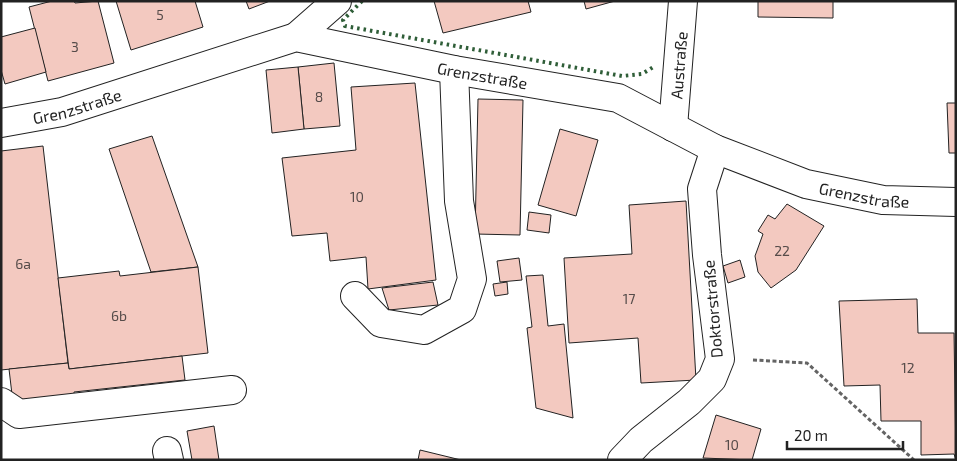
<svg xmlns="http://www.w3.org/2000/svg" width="957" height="461" viewBox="0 0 957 461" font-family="'Exo 2',sans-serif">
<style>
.building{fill:#f3c9c0;stroke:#222}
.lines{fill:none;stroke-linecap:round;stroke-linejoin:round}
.minor-casing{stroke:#222;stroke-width:30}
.path{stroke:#646464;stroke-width:3;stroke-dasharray:4 2.5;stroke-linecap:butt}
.minor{stroke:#fff;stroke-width:28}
.hedge{stroke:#2f5e38;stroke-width:4;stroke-dasharray:2.5 4;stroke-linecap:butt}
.labels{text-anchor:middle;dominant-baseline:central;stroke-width:4;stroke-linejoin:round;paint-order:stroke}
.number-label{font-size:14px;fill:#564c4a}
.street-label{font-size:16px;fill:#222;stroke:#fff}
</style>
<rect width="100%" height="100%" fill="#fff"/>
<!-- building -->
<g class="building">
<path d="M52,1H74L75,3L98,1L114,63L48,81L29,7Z"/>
<path d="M116,1H195L203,27L131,50Z"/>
<path d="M246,1H270L249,9Z"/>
<path d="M434,1H528L531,12L443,33Z"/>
<path d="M584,1H615L586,9Z"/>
<path d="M758,1H833V18L758,17Z"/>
<path d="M35,28L46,72L5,84L1,70V37Z"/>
<path d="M334,63L340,126L304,129L298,67Z"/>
<path d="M298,67L304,129L272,133L266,70Z"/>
<path d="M415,83L436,280L368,289L366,257L330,261L327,233L292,236L282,158L356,150L351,87Z"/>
<path d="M478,99L523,100L520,235L475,234Z"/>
<path d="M947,103H956V153H949Z"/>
<path d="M560,129L598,140L576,216L538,205Z"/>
<path d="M152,136L198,267L151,272L109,149Z"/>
<path d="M43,146L68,363L1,370V151Z"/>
<path d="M686,201L696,380L641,383L638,338L569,343L564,258L632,254L629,205Z"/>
<path d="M787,204L824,226L796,270L771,288L758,272L755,256L763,234L758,231L768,215L775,219Z"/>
<path d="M529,212L551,215L549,233L527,230Z"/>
<path d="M519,258L522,280L500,282L497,261Z"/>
<path d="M740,260L745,277L728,283L723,266Z"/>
<path d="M198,267L208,353L69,369L58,278L119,271L120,276Z"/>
<path d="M543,275L548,326L564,324L573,418L536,408L527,328L532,327L526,276Z"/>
<path d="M433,282L438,305L389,310L382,288Z"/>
<path d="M507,282L508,294L495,296L493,284Z"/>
<path d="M917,299L918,333H954L956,460L954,454L921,455V421H881L880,385L844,386L839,301Z"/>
<path d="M182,356L185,380L74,392V396L13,403L9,369L68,363L69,369Z"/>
<path d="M716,415L761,429L752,460L703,458Z"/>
<path d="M214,426L219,460H192L187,431Z"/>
<path d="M420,450L461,460H418Z"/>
</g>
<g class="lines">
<!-- minor casing -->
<g class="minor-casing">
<g id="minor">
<path d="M296,37L337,1"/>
<path id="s1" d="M1,123L62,112L296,37L454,70L618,98L715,149L806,184L883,200L956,202"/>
<path id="s2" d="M673,127L683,1"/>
<path d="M355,296L381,323L424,330L462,309L472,279L459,201L454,70"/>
<path d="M1,402L19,414L232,390"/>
<path d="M167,451L169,460"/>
<path d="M622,460L641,440L689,402L712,379L720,359L707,255L702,189L715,149"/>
</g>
</g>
<!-- path -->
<path class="path" d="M753,360L807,363L914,460"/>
<!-- minor -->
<use href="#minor" class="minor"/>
<!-- hedge -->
<path class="hedge" d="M362,1L343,20L345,26L622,76L642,74L655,66"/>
</g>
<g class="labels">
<!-- number labels -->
<g class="number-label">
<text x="160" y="14">5</text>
<text x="75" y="46">3</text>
<text x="319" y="96">8</text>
<text x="357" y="196">10</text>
<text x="782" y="250">22</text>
<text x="23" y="263">6a</text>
<text x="629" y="298">17</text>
<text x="119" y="315">6b</text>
<text x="908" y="367">12</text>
<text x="732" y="444">10</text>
</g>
<!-- street labels -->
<g class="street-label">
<text stroke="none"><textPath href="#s2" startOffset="62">Austraße</textPath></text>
<text stroke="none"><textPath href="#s1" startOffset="498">Grenzstraße</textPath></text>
<text stroke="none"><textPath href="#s1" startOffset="78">Grenzstraße</textPath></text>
<text stroke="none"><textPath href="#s1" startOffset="902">Grenzstraße</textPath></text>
<text transform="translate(712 309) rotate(-95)">Doktorstraße</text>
</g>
</g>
<!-- border -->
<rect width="957" height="461" fill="none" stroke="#222222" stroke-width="5"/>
<!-- scale -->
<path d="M787 441v8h116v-8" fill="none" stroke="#222222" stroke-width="2.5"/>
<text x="794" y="441" font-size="15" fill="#222222" stroke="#ffffff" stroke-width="4" paint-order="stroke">20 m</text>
</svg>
